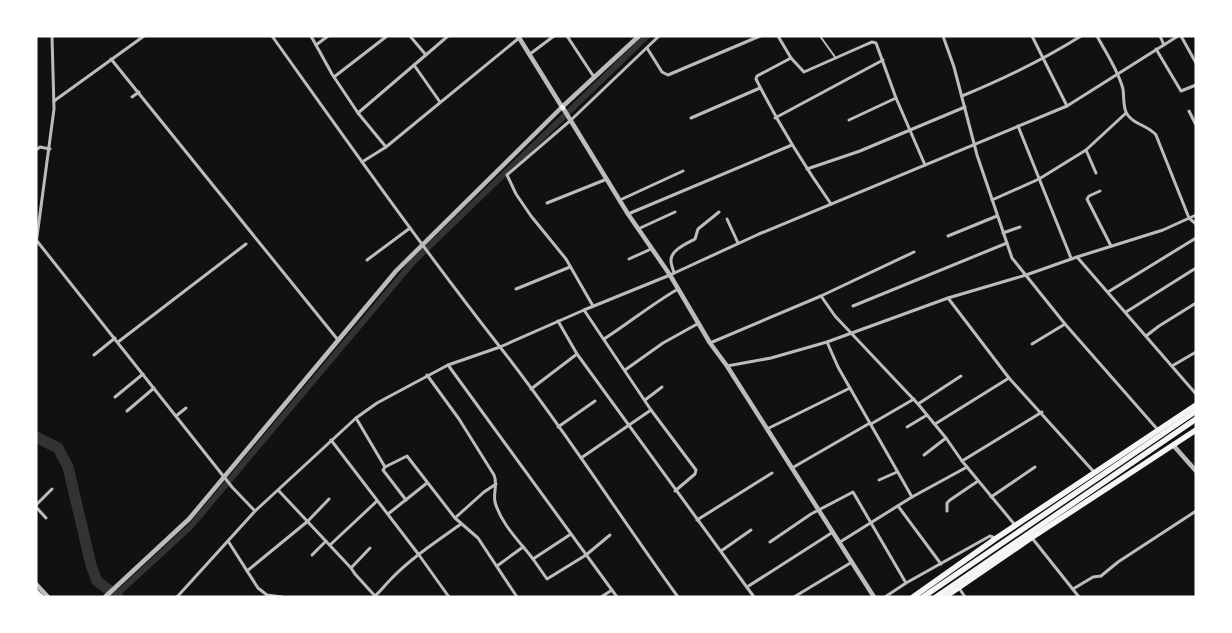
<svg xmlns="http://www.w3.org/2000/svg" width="1232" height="633" viewBox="0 0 1232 633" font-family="Lato,sans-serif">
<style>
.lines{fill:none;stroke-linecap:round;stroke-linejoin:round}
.canal{stroke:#333;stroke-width:6}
.river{stroke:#333;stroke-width:11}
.service{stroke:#bcbcbc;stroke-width:2}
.minor{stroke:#bcbcbc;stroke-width:3}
.tertiary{stroke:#bcbcbc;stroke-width:4.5}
.secondary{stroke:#f5f5f5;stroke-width:4.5}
.trunk{stroke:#f5f5f5;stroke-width:5.5}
</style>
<rect width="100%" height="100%" fill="#111"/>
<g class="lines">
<!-- canal -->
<path class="canal" d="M114,597L191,526L413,262L647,36"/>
<!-- river -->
<path class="river" d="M36,437L58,448L68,467L91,565L97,581L118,597"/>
<!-- service -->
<path class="service" d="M820,36L835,57"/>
<!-- minor -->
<g class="minor">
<path d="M272,36C347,141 421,246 500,347C563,427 618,514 678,597"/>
<path d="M311,36L332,74L358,113L386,147"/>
<path d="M410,36L426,55"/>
<path d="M567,36L594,77"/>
<path d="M778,36L791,58L804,72L865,45L872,42L876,43L896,98L925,165"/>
<path d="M943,36L954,67L977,155L1012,258L1065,324L1158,430"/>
<path d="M1032,36L1067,106"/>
<path d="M1097,36C1106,53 1118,70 1123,89C1124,96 1123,105 1126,112C1131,124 1148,125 1156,135L1189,218L1196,224"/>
<path d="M1160,36L1164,45"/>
<path d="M1181,36L1196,63"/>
<path d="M316,45L328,36"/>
<path d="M647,48L662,72L668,75L760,36"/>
<path d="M1156,49L1181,91L1196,85"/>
<path d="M530,54L554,36"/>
<path d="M791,58L757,76L756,79C778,123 803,164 831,204"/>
<path d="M111,59L338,340"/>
<path d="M414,65L440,102"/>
<path d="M334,77L387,36"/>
<path d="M962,96C1003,79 1043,60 1081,36"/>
<path d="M132,97L139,92"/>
<path d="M54,101L144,36"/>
<path d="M1189,111L1196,125"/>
<path d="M358,113L448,36"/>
<path d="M691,118L760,88"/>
<path d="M775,118L883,60"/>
<path d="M849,120L896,98"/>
<path d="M1018,126L1071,258"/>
<path d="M36,150L40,147L50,149"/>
<path d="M1086,150L1096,173"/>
<path d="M362,162L386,147L519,38"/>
<path d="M807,169L860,151L965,107"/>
<path d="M1100,191L1089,196L1087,199L1111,246"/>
<path d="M620,200L683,171"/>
<path d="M992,200L1039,179L1086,150L1126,113"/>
<path d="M547,203L607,179"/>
<path d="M628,214L792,145"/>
<path d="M727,219L738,243"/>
<path d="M638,229L675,212"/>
<path d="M1003,233L1020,227"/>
<path d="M948,236L997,216"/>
<path d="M37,241L232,487L255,511"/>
<path d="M36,244L54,109L52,36"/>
<path d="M1077,257L1196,394"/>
<path d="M629,259L651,249"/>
<path d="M367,260L410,228"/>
<path d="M674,273C673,269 671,264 671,261C670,250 688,243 695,239L698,229L719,212"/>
<path d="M516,289L570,267"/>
<path d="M1108,292L1196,238"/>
<path d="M821,296L835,316L918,404L946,438L962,461L1015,525"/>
<path d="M948,298L1009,378L1094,472"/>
<path d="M593,306L566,259L531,216L516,194L507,175L571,120L659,36"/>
<path d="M853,306L1007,243"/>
<path d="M584,310L651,410L696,470L695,474L675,491"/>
<path d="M1126,312L1196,268"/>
<path d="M558,321L577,354L754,597"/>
<path d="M1146,336L1159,326L1196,303"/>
<path d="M604,339C629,323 652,304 678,289"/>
<path d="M118,342L246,244"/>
<path d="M827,342L838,367L912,497"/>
<path d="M710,343L821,296L914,252"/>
<path d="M1032,344L1065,324"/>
<path d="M94,355L115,338"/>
<path d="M448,365L617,597"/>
<path d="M727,366L771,358L827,342L948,298L1026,275L1077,257L1163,230L1196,215"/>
<path d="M1172,366L1196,352"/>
<path d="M625,370L663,343L699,323"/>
<path d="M427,375L459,419L494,475C498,484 493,493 495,502C501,524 520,542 533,559"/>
<path d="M531,389L577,354"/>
<path d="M115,397L143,374"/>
<path d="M645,400L662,387"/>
<path d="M918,404L961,376"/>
<path d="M127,411L154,388"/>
<path d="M176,416L186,408"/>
<path d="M356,418L385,467"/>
<path d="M871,424L914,399"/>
<path d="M935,424L1009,378"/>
<path d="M558,427L595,401"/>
<path d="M907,427L927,415"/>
<path d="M767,429L850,388"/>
<path d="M331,440L419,555L449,597"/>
<path d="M924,455L946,438"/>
<path d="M581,458L651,410"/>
<path d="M962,461L1042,412"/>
<path d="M792,468L870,423"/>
<path d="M879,480L897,472"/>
<path d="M279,491L351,568L355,574L375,596"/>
<path d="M991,497L1035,467"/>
<path d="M406,500L383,470L385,467L407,456L455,518L478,538L517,597"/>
<path d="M36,505L52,489"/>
<path d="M898,506L941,564"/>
<path d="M36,507L46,518"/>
<path d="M947,511V503L950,500L978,481"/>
<path d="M388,514L427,483"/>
<path d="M455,518L484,492L496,484"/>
<path d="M697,520L772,473"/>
<path d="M571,534L533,559L547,579L586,555L610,535"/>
<path d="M1032,538L1079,597"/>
<path d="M228,541L258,588L267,595L282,597"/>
<path d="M770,542L811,514L853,492L906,583"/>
<path d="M840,542L912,497L967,467"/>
<path d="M330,545L377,501"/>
<path d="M721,551L751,530"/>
<path d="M312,555L326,541"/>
<path d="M497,566L523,547"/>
<path d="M351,568L370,548"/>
<path d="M247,571L308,521L329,499"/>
<path d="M747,587L833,532"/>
<path d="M959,588L965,597"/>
<path d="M1073,589L1093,577L1101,576L1118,562L1196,511"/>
<path d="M375,596C381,591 385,585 391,579C411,558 437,541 461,524"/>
<path d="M177,597L255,511L356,418L377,403L448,365L500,347L584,310L670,275L759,234L1067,106L1178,36"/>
<path d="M601,597L612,590"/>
<path d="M794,597L852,562"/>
<path d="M885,597L906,583L990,536L995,538"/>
</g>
<!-- tertiary -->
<g class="tertiary">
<path d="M518,36L562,107"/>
<path d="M563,108L628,214L670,275L710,343L727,366L874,597"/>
<path d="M1173,445L1196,471"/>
<path d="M36,584L48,597"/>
<path d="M105,597L189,519L396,271L562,107L639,36"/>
</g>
<!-- secondary -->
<path class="secondary" d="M562,107L563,108"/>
<!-- trunk -->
<g class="trunk">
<path d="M36,592L41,597"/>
<path d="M913,597L995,539L1196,405"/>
<path d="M923,597L1196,411"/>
<path d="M936,597L1196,419"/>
<path d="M945,597L1031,538L1196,430"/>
</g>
</g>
<!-- border -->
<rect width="1232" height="633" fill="none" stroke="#ffffff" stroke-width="75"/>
</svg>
